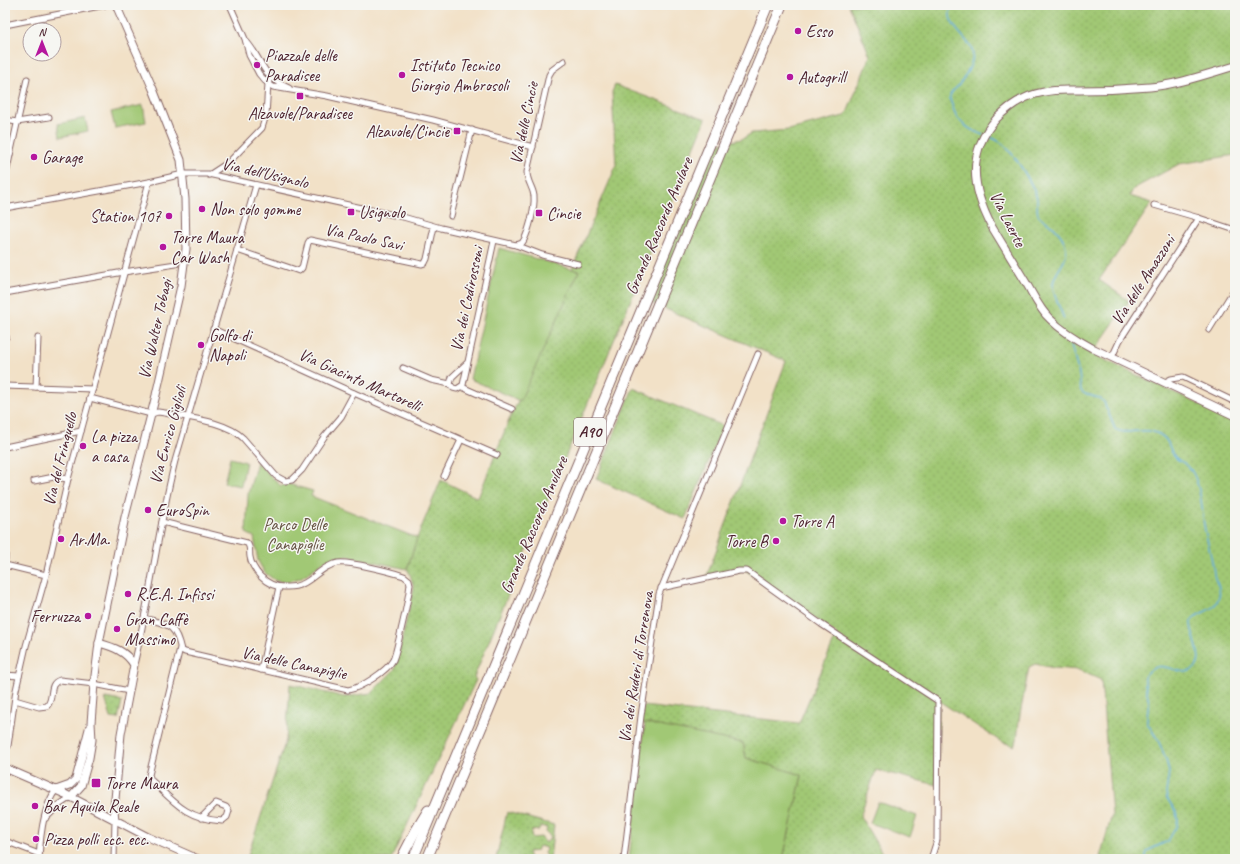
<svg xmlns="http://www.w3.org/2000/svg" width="1240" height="864" viewBox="0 0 1240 864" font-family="Caveat,sans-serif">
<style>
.grass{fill:url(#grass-dots);stroke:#767450;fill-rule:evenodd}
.park{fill:#a1c874;stroke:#767450}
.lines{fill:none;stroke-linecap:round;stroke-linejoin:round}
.stream{stroke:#65afdd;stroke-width:1.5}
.street-casing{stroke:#856362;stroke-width:7}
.secondary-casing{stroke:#856362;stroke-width:9}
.highway-casing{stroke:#856362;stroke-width:11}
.street{stroke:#fff;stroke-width:5}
.secondary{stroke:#fff;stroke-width:7}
.highway{stroke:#fff;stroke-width:9}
.poi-dot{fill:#b5179e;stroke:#f6f6f2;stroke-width:1.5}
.labels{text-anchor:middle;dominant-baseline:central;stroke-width:3;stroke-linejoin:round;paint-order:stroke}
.shield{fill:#f6f6f2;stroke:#7e6067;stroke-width:1}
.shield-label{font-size:16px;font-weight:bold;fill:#4a1f2b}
.poi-label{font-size:17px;fill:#4a1f2b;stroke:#f6f6f2;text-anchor:start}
.street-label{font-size:17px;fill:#4a1f2b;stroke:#f6f6f2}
.park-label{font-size:17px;fill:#645241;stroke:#f6f6f2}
</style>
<defs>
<pattern id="grass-dots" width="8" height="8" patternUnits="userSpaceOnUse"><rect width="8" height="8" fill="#a1c874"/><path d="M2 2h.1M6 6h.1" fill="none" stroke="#8cab65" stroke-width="1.8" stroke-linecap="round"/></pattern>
</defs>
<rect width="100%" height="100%" fill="#f6f6f2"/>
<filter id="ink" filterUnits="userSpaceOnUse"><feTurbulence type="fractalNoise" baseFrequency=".025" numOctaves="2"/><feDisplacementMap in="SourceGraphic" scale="8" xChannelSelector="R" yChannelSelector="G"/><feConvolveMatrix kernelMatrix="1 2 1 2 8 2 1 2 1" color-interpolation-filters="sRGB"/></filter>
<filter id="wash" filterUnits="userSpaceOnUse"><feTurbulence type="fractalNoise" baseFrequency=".012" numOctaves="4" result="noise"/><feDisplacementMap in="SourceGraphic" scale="16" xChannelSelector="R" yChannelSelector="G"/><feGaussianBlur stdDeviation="0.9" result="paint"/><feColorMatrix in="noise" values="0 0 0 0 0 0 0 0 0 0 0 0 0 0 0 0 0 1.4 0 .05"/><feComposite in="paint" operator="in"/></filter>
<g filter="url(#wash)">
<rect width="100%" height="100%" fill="#f2e1c7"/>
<!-- grass -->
<g class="grass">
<path d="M849,5H1235V155L1179,164L1133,189L1130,196L1152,203L1099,280L1129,301L1092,354L1235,421V859H1108L1100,857L1112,815L1101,680L1079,670L1054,668L1035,664L1029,667L1019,720L1017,740L1014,746L1000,741L939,701L937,785L876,770L860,816L882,853L896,859H783L802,775L746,758L743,743L640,723L643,706L799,723L837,634L745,570L706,578L786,361L645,300L710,145L742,139L752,133L789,130L844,116L847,113L870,56Z"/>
<path d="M615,85L706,119L474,677L476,680L391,859H260L248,855L286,740L290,684L344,697L371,693L395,669L414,588L410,574L407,569L417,538L441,480L478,498L509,420L579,271L572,269L616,166L612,92Z"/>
<path d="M633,388L723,426L685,519L596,479Z"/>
<path d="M105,698L122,701L118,719L111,718Z"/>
<path d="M507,812L554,825L550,859H548L544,853L546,848L539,846L537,851L528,852L530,859H496ZM541,826L547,828L546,832L551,837L546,843L541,837L532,838L531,831L539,830Z"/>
</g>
<!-- park -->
<g class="park">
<path d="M143,105L146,122L115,128L111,112Z"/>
<path d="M85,118L88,131L60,137L58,124Z"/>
<path d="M499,248L579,271L520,401L470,379Z"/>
<path d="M230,458L246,462L241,486L224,483Z"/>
<path d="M257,462L281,486L288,484L313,491L311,496L417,538L407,569L348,556L327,560L311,571L300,578L286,582L276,581L265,573L258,561L254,537L246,533L248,494Z"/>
<path d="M645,723L743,743L746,758L802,775L783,859H629Z"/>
<path d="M878,802L917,816L910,837L870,823Z"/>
</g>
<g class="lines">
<!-- stream -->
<g class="stream">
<path d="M952,5C942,23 967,36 972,50C976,61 964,78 958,86C955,89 951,92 950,96C949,99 952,104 953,108C958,123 968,129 983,135"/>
<path d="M987,136C993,138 998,140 1003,144C1015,155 1030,180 1036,195C1039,202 1035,210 1039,216C1042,219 1046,221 1049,223C1056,229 1065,238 1066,248C1069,262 1054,271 1053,284C1052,294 1061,309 1064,319"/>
<path d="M1071,345L1079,374L1081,391L1085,394L1099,398L1104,402L1115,429C1127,437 1145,424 1162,436C1170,441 1169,449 1174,456C1177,460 1180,461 1184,463C1190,467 1194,474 1196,480C1202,495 1202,510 1204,525C1207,541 1212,557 1214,573C1214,582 1222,586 1219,596C1214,615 1199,609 1191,621C1189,633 1207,660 1194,669C1179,680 1161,653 1145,676V684L1149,702L1147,717V723L1158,740L1166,759L1169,772L1166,793L1167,798L1176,812L1178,820L1176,827L1168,841L1149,850L1146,854V859"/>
</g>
</g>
</g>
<g filter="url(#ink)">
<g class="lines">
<!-- street casing -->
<g class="street-casing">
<g id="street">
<path d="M230,5L245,39L249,55L259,74L265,81L273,87L327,96L433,120L533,147"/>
<path d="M5,25L105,5"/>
<path d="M246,41C263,60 261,77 289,88"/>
<path d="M5,120L17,122L49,117"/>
<path d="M209,175L229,162L262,128L266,115L268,84L270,77"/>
<path d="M5,178L27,79"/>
<path d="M1154,205L1199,218L1235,230"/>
<path d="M5,208L149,182L183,174H208L403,217L441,228L516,245L542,255L578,264"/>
<path d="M451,216L472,130"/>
<path d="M516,245L522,243L524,240C529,230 535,208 534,196C533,187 527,182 527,172L549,75L552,70L564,61"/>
<path d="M237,250L299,271L302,268L308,243L310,240L422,264L425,263L427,259L434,227"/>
<path d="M5,293L124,272L176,264"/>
<path d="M213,329L354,393L497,455"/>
<path d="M1209,330L1235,288"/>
<path d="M5,338L6,337"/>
<path d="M1112,357L1120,340L1199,218"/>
<path d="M467,363L452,377L450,384L453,388L457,389L463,385L494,241"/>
<path d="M403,368L431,380L450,384"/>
<path d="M1165,382L1171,379L1183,377L1235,402"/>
<path d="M5,386L93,389"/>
<path d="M36,387L38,338"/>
<path d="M462,387L512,409"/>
<path d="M90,398L151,414L158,412L165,413C189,418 225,421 243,438L276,476L285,481L292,480L302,470L324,437L341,417L354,393"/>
<path d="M5,447L81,431"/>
<path d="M444,476L461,440"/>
<path d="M34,481L54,477L68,479"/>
<path d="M5,511L6,520L5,559"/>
<path d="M5,565L46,575"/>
<path d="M661,588L739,571H747L821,624L938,701L937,840L931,859"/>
<path d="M144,618C168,625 175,623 181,650L185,652L348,690C361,688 387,671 393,660C396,653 397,646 399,639C403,621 408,603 410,584L409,580L404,576C392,572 349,561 338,563C316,567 311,589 284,587C275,587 267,583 260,576C255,570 251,564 250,557C249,552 251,547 247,543L162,522"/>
<path d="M180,648L149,775L151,780C175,803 187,819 222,821L227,817L229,811L226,807L216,803L201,818"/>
<path d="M134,665C150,598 158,529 175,461L256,185"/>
<path d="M261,670L279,587"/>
<path d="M5,675L19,676"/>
<path d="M15,700L39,707L47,706C55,698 47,684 60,680L94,684L129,691"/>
<path d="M8,746L16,690L26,646L46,575L68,479L149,182"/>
<path d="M46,818L59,805L71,797"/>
<path d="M5,841L39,854"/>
<path d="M39,859C40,839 43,806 56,790"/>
<path d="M114,859L115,820"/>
<path d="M624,859L641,716L659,594L758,354"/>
</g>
</g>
<!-- secondary casing -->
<g class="secondary-casing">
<g id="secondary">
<path d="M1235,66C1207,74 1179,84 1150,87C1127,89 1103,90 1080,90C1068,90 1056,89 1044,92C1026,95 1010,105 997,118C966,152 972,189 992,227C1003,245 1014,263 1025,281C1033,294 1039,309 1050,319C1062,331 1077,340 1092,348L1235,416"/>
<path d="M99,643C113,647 126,651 134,665L121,734L114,810L115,820"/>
<path d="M5,768L65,794L148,837L198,859"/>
<path d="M56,790L70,785L76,779L89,729"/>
<path d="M71,797L81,786L89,758L92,740L91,723L94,684L99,643L125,517L156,395L181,286L186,249L185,199L181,160L153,89L116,5"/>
</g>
</g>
<!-- highway casing -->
<g class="highway-casing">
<g id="highway">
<path d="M401,859L416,830L428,810"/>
<path d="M413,859L768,5"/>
<path d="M427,859L782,5"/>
</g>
</g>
<!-- street -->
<use href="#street" class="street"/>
<!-- secondary -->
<use href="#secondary" class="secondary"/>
<!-- highway -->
<use href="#highway" class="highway"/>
</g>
</g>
<!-- markers -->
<g class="poi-dot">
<circle cx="798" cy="31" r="4"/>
<circle cx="257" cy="65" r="4"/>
<circle cx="402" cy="75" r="4"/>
<circle cx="790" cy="77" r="4"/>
<rect x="296" y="92" width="8" height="8" rx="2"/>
<rect x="453" y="127" width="8" height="8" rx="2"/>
<circle cx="34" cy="157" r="4"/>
<circle cx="202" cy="209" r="4"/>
<rect x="347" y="208" width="8" height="8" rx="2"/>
<rect x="535" y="209" width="8" height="8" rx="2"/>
<circle cx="169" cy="216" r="4"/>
<circle cx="163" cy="247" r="4"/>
<circle cx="201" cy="345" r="4"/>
<circle cx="83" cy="446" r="4"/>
<circle cx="148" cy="510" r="4"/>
<circle cx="783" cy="521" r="4"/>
<circle cx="61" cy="539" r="4"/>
<circle cx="776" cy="541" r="4"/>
<circle cx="128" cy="594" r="4"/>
<circle cx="88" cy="616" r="4"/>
<circle cx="117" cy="629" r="4"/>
<rect x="91" y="778" width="10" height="10" rx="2"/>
<circle cx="35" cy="806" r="4"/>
<circle cx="36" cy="839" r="4"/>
</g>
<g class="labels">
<!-- shield labels -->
<rect class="shield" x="574" y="418" width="32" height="28" rx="3"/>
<g class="shield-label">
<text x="590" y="432">A90</text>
</g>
<!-- poi labels -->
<g class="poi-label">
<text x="806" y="31">Esso</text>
<text x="265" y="55">Piazzale delle<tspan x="265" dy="20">Paradisee</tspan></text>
<text x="410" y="65">Istituto Tecnico<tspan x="410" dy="20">Giorgio Ambrosoli</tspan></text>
<text x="798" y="77">Autogrill</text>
<text x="300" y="113" text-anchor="middle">Alzavole/Paradisee</text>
<text x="449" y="131" text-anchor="end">Alzavole/Cincie</text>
<text x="42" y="157">Garage</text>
<text x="210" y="209">Non solo gomme</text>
<text x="359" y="212">Usignolo</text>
<text x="547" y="213">Cincie</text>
<text x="161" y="216" text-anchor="end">Station 107</text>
<text x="171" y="237">Torre Maura<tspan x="171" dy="20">Car Wash</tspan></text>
<text x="209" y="335">Golfo di<tspan x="209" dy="20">Napoli</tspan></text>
<text x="91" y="436">La pizza<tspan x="91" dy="20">a casa</tspan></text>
<text x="156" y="510">EuroSpin</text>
<text x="791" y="521">Torre A</text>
<text x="69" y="539">Ar.Ma.</text>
<text x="768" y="541" text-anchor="end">Torre B</text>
<text x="136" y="594">R.E.A. Infissi</text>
<text x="80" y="616" text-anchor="end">Ferruzza</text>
<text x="125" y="619">Gran Caffè<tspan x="125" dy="20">Massimo</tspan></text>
<text x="105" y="783">Torre Maura</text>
<text x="43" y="806">Bar Aquila Reale</text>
<text x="44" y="839">Pizza polli ecc. ecc.</text>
</g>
<!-- street labels -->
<g class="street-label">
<text transform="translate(524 123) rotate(-78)">Via delle Cincie</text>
<text transform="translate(265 173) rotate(13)">Via dell'Usignolo</text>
<text transform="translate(1008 219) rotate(63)">Via Laerte</text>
<text transform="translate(659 226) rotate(-67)">Grande Raccordo Anulare</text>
<text transform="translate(364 237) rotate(12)">Via Paolo Savi</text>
<text transform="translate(1143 280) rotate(-57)">Via delle Amazzoni</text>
<text transform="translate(467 299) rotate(-78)">Via dei Codirossoni</text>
<text transform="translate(155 329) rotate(-77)">Via Walter Tobagi</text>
<text transform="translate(360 380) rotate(24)">Via Giacinto Martorelli</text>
<text transform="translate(168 435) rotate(-75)">Via Enrico Giglioli</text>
<text transform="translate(60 459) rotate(-76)">Via del Fringuello</text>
<text transform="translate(534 525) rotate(-67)">Grande Raccordo Anulare</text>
<text transform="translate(294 663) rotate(12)">Via delle Canapiglie</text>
<text transform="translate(636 667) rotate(-81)">Via dei Ruderi di Torrenova</text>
</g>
<!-- park labels -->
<g class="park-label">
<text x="295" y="524">Parco Delle<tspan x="295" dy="20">Canapiglie</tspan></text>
</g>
</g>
<!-- margin -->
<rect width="1240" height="864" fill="none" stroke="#f6f6f2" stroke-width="20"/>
<!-- north arrow -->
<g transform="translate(42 42)"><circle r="19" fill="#f6f6f2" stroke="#b1a0a2"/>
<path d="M0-3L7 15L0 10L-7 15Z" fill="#b5179e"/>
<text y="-6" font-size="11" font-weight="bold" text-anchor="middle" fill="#4a1f2b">N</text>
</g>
</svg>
